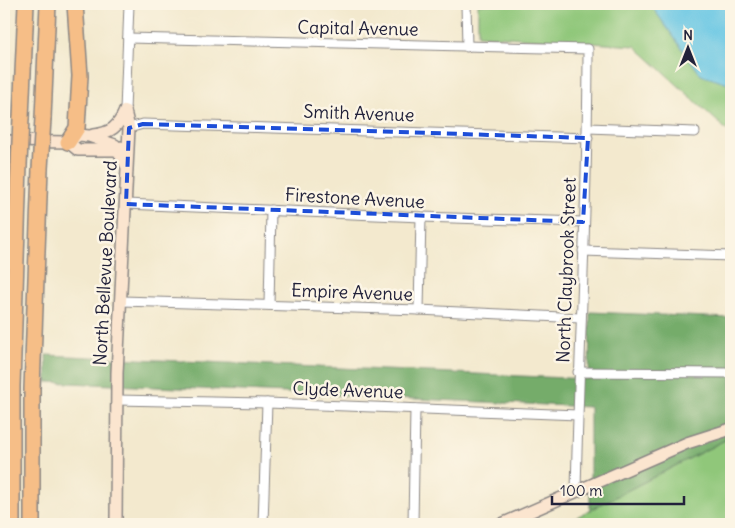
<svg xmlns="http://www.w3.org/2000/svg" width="735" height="528" viewBox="0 0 735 528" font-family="Delius,sans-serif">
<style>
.green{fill:#90c77a;stroke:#59745a}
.forest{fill:#74ac6a;stroke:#4b6752}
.water{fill:#66c6e4;stroke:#447490}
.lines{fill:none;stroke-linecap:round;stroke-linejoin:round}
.minor-casing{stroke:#8a8684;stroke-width:11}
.secondary-casing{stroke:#8a8684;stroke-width:14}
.motorway-casing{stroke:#8a8684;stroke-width:18}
.minor{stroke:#fff;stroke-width:9}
.secondary{stroke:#fbe5cf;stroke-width:11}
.motorway{stroke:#f6be87;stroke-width:15}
.motorway-bridge-casing{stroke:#8a8684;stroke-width:18;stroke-linecap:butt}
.motorway-bridge{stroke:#f6be87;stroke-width:15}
.marked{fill:none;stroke:#1d4ed8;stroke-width:4;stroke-dasharray:10 6;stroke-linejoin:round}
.labels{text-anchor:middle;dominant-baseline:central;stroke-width:5;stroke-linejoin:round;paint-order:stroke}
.street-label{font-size:18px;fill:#22223b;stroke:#fcf5e5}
</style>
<rect width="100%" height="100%" fill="#fcf5e5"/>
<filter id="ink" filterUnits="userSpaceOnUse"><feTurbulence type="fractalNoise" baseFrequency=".02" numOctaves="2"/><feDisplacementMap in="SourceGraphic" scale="10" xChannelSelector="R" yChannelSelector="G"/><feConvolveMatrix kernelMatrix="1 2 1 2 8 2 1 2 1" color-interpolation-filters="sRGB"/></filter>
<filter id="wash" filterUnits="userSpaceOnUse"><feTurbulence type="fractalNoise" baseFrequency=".0096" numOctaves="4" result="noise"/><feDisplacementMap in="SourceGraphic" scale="20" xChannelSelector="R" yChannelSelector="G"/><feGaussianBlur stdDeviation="1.12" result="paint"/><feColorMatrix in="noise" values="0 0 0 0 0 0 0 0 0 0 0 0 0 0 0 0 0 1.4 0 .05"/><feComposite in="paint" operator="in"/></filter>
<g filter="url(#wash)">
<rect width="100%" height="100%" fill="#f3e9ce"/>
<!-- green -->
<g class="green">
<path d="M478,4H731V134L635,46L478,35Z"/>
<path d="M731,439V524H563L725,440Z"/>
</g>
<!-- forest -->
<path class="forest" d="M590,312L731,318V439L725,440L590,510V407L47,382L46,355L589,379Z"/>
<!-- water -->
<path class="water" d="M650,4H731V85L701,75Z"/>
</g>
<g filter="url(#ink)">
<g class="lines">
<!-- minor casing -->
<g class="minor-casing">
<g id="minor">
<path d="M466,4L467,47"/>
<path d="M128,38L588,49C588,197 579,345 576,492"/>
<path d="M125,111L129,4"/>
<path d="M129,128L143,124L588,138"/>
<path d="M588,128L695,132"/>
<path d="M126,204L421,217L583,222"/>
<path d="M583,251L731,256"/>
<path d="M122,301L419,310L580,318"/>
<path d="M269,305L271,210"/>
<path d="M419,310L421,217"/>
<path d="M578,372L731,373"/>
<path d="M117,400L267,403L578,415"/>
<path d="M263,524L267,403"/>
<path d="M413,524L415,409"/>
</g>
</g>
<!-- secondary casing -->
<g class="secondary-casing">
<g id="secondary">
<path d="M93,135C111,133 118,127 125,111"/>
<path d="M4,141L68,142L79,135L89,136L115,145L126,165"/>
<path d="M68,142L78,150H114L121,147"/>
<path d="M116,524L117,373L129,128L125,111"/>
<path d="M502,524L687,443L731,429"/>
</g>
</g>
<!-- motorway casing -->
<g class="motorway-casing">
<g id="motorway">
<path d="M21,118L26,4"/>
<path d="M43,118L48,4"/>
<path d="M68,142L77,128L80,76L75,4"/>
<path d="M12,524V386L19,165"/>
<path d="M32,524V389L40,169"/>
</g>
</g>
<!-- minor -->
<use href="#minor" class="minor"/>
<!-- secondary -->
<use href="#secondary" class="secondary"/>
<!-- motorway -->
<use href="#motorway" class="motorway"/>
<!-- motorway-bridge casing -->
<g class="motorway-bridge-casing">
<g id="motorway-bridge">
<path d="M19,165L21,118"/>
<path d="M40,169L43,118"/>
</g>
</g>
<!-- motorway-bridge -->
<use href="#motorway-bridge" class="motorway-bridge"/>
</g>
</g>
<!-- marked area -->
<path class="marked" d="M143,124L588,138L583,222L126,204L129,128Z"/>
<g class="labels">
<!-- street labels -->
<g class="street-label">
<text transform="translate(358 28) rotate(1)">Capital Avenue</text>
<text transform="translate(359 113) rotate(2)">Smith Avenue</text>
<text transform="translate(355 198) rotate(3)">Firestone Avenue</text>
<text transform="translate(105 263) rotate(-87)">North Bellevue Boulevard</text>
<text transform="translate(566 270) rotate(-88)">North Claybrook Street</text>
<text transform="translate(352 292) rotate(2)">Empire Avenue</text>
<text transform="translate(348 390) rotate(2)">Clyde Avenue</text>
</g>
</g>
<!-- margin -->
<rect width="735" height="528" fill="none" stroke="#fcf5e5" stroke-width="20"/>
<!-- north arrow -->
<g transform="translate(688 48)" stroke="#fcf5e5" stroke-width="4" paint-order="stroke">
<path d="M0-4L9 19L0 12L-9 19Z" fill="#22223b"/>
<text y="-8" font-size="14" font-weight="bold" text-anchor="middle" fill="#22223b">N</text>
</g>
<!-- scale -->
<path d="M552 496v8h132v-8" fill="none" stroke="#22223b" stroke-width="2.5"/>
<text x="560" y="496" font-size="15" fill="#22223b" stroke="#fcf5e5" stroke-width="4" paint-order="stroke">100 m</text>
</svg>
